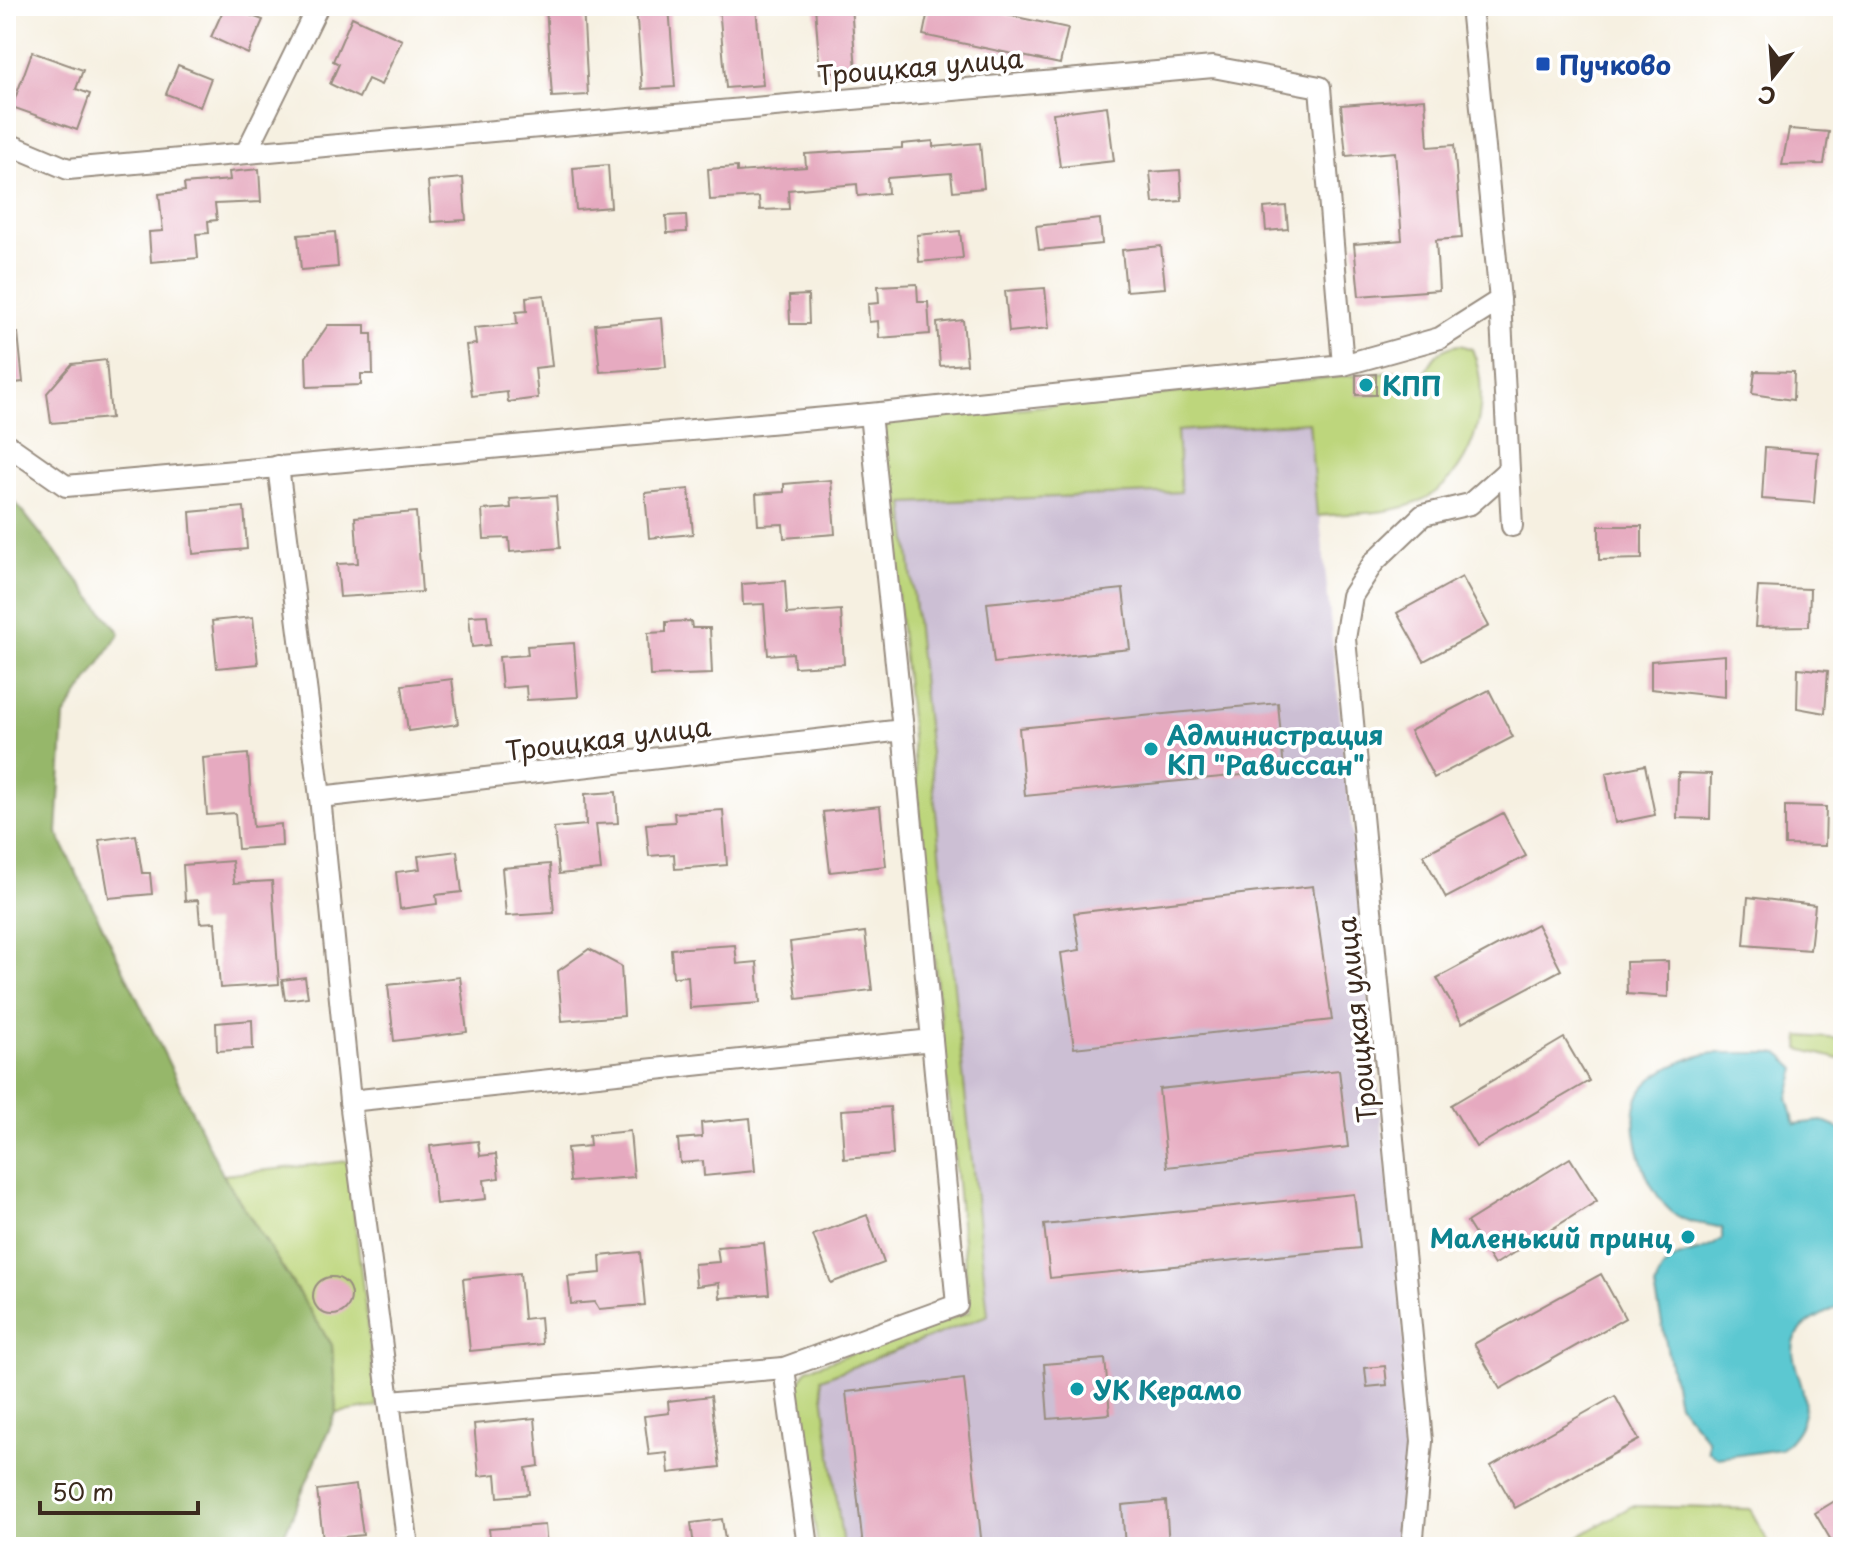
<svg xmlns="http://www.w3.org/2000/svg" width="1849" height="1553" viewBox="0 0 1849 1553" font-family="'Playpen Sans',sans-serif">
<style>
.industrial{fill:#ccbfd4}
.green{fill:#bdd67b;stroke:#7c804c;stroke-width:2}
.forest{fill:#96b76b;stroke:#687044;stroke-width:2}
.water{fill:#5bc8d1;stroke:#4b7978;stroke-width:2}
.building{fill:#e6aac0}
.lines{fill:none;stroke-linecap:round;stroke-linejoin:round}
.street-casing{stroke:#988d80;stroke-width:24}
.street{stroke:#fff;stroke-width:20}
.transit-dot{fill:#1a4fb4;stroke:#fff;stroke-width:3}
.culture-dot{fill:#0f9aa8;stroke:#fff;stroke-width:3}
.labels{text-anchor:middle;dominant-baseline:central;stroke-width:7;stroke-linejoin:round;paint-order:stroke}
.transit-label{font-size:26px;font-weight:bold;fill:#164399;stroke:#fff;text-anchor:start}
.street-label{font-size:26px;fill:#3b2a1e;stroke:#fff}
.culture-label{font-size:26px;font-weight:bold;fill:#0d838f;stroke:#fff;text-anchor:start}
</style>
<rect width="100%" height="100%" fill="#fff"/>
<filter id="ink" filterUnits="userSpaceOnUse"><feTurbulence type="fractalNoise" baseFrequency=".0125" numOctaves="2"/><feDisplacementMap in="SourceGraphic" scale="16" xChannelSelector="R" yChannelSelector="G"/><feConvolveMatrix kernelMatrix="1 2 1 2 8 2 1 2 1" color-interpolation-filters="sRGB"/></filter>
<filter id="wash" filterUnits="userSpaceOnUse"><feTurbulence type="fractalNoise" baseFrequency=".006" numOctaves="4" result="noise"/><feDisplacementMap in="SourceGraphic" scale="32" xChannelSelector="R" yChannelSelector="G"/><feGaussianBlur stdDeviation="1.8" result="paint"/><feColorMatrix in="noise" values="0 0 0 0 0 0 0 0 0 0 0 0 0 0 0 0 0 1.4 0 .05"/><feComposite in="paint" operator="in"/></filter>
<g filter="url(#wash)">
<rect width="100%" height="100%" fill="#f6f0e1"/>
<!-- industrial -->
<path class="industrial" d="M1310,422L1414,1436L1396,1547H843L821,1379L987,1315L904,503L1180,492L1177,431Z"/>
<!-- green -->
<g class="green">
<path d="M1460,345L1472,349C1495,403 1472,480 1416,503C1386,515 1348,513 1317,516L1309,422L1177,431L1181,492L904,503L988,1315L821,1379L843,1547H818L794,1389L807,1369L970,1312L881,432L891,421L1356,375L1357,395H1376V374L1395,371L1413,384C1435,368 1428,349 1460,345Z"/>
<path d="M1800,1036L1843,1039V1060L1799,1049Z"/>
<path d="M348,1161L377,1407L336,1413L332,1345L223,1175Z"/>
<path d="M1632,1506L1750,1509L1771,1547H1561Z"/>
</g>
<!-- forest -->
<path class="forest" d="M6,491L120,633L64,716L57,833L223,1175L332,1345L336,1413L279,1547H6Z"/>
<!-- water -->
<path class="water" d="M1714,1053H1779L1796,1069L1788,1098L1795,1124L1822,1121L1843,1130V1307L1838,1306C1827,1313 1808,1320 1801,1330C1772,1363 1837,1402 1781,1449L1718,1458L1708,1451V1440L1678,1404L1655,1288C1666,1244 1695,1261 1722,1239V1228C1705,1223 1691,1225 1676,1215C1647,1196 1623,1125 1640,1093C1653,1071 1690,1056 1714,1053Z"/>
<g id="blocks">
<!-- building -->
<g class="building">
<path d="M225,6L263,20L248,54L211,37Z"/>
<path d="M546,6H583L588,95L552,97Z"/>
<path d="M636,6H669L675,87L642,89Z"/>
<path d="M719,6H756L763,85L726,88Z"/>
<path d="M815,6H851L856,70L820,73Z"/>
<path d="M929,6H965L1068,28L1060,64L923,35Z"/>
<path d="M352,17L402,40L381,85L368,79L359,98L330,84L339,64L333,61Z"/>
<path d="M32,52L83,70L76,89L90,94L77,130L12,107Z"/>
<path d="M178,65L211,78L200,107L166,94Z"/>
<path d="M1425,99L1428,147L1454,145L1462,238L1436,240L1439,290L1359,296L1354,244L1402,240L1395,152L1346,156L1341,105Z"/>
<path d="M1107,106L1114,161L1060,167L1053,113Z"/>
<path d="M1789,129L1829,132L1824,164L1782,165Z"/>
<path d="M933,141V147L980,143L984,188L953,191L951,173L887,178L888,193L858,196L857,184L788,190L789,209L760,210L759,197L710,200L708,169L737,167V172L806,167L805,154L902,148V144Z"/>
<path d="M608,165L611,207L576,210L573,168Z"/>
<path d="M259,169L261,202L215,204L217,220L208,221L209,233L196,234L198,258L151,262L149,232L163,231L159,194L185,191L184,184L230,180L229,172Z"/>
<path d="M1180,170L1182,201L1153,203L1150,172Z"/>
<path d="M463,178L466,220L431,222L428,181Z"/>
<path d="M1286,206L1288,229L1266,231L1264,208Z"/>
<path d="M686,215L687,232L667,233L666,216Z"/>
<path d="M1100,219L1102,244L1039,250L1036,226Z"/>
<path d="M960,231L963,258L919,262L917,235Z"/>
<path d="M335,232L338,267L301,270L298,235Z"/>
<path d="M1161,246L1165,288L1126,291L1122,250Z"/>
<path d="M917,284L918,302H928L930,334L879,338L878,321L869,322L868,304L879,303L878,286Z"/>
<path d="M1045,288L1049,328L1009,332L1005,291Z"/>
<path d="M544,295L552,366L535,368L538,398L508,402L507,392L472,396L466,345L476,344L474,328L517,324L516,312L527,311L526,297Z"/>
<path d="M808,295L809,324H790L789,296Z"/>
<path d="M662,318L666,367L600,372L595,324Z"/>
<path d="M963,320L967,364L940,366L937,323Z"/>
<path d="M328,325H365V334H372L373,374H361V385L307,387L306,357Z"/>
<path d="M6,333H18L23,382L6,384Z"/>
<path d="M106,360L111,418L51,423L47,393L72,364Z"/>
<path d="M1755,371L1794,372L1793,400L1752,394Z"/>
<path d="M1376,374V395H1356V375Z"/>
<path d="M1765,448L1818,452L1814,503L1762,499Z"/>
<path d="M831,480L835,534L784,538L783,524L758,525L756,494L784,492V484Z"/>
<path d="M689,489L693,534L649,538L645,493Z"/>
<path d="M556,496L560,548L510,552L509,538L484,539L482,510L511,508L510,499Z"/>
<path d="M244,507L247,549L193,554L190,512Z"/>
<path d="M416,512L422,592L340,597L337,564L358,563L355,517Z"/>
<path d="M1599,526H1642V559L1599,560Z"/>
<path d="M1462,577L1489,626L1424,661L1397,613Z"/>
<path d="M785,581L787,614L841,610L844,664L794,667L793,653L768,655L764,604L743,605L742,584Z"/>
<path d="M1758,587L1810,589L1809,626L1755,627Z"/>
<path d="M1123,589L1130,649L994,663L987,603Z"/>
<path d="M487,615L490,645L472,647L469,616Z"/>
<path d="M253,617L258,664L217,668L212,621Z"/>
<path d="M691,621L692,628H710L712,674L650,676L648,633L666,632V622Z"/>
<path d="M574,643L578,697L527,700L526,686L502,688L499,657L528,655L527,646Z"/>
<path d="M1725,655V697L1651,689V661Z"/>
<path d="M1798,668L1828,671L1825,713L1797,708Z"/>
<path d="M452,679L458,724L408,731L402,685Z"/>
<path d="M1489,690L1513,737L1434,778L1410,731Z"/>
<path d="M1278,703L1284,771L1025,796L1019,728Z"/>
<path d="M248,754L253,827L281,824L282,846L238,849L235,813L207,815L203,758Z"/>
<path d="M1645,765L1655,815L1615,823L1606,773Z"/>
<path d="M1678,773L1711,774L1710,819L1677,818Z"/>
<path d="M616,792L618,823L596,824L601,870L559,874L554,828L586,825L585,794Z"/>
<path d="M880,806L886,866L830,872L823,812Z"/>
<path d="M1785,806L1826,807L1825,846L1785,845Z"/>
<path d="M723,810L727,865L675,869L674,854L649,856L646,824L675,822L674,813Z"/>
<path d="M1503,813L1526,856L1446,898L1423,855Z"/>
<path d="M136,835L142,873H150L152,894L109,898L99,840Z"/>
<path d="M457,851L462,892L436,895L437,904L400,909L396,872L420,869L418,856Z"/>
<path d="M232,861L234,883L272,881L279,984L220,988L215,922L200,923L198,900L185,901L183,865Z"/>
<path d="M550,864L554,913L506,916L502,868Z"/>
<path d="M1313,886L1332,1020L1074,1048L1061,953L1080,950L1074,913Z"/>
<path d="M1748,897L1815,905L1810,950L1744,945Z"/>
<path d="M1537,924L1561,970L1462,1023L1437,978Z"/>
<path d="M865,932L872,990L797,999L790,942Z"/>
<path d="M735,945L737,964L757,962L760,1003L690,1008L688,976L673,977L671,949Z"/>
<path d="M589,949L621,966L624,1016L562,1021L558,971Z"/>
<path d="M1668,961V997L1627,994L1626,962Z"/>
<path d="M305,977L308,997L285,1000L282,980Z"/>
<path d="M460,977L467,1032L394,1041L388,985Z"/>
<path d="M252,1020L253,1049L217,1051L216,1023Z"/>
<path d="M1564,1038L1589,1081L1476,1147L1451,1105Z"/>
<path d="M1339,1070L1348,1147L1167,1167L1159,1089Z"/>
<path d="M890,1107L893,1155L844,1159L841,1110Z"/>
<path d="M750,1118L755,1171L704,1176L703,1161L680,1163L678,1139L702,1137L701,1123Z"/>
<path d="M630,1131L634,1177L570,1182L567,1148L590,1146L589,1135Z"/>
<path d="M478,1141L480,1156L496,1154L499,1178L484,1180L486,1199L436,1204L430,1146Z"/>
<path d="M1570,1158L1597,1201L1494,1265L1467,1222Z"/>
<path d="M1354,1194L1360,1248L1050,1278L1044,1225Z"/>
<path d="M867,1215L884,1263L831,1283L813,1235Z"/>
<path d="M764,1243L769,1294L720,1298L719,1283L696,1286L694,1264L719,1262L717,1247Z"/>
<path d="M640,1252L645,1305L599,1309L595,1302L571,1304L568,1276L601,1273L600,1256Z"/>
<path d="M520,1273L524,1319L540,1317L542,1344L470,1351L463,1279Z"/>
<path d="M1601,1274L1625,1318L1500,1389L1474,1344Z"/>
<circle cx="332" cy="1296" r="19"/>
<path d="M1105,1359L1110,1414L1048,1419L1044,1364Z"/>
<path d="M1385,1366L1387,1385L1367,1387L1365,1368Z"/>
<path d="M964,1379L982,1547H863L846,1392Z"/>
<path d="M711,1396L720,1467L669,1473L667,1453L649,1455L644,1416L669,1413L668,1401Z"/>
<path d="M1615,1396L1639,1440L1515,1508L1491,1466Z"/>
<path d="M535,1418L539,1466L526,1468L529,1494L498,1497L496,1474L479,1476L474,1424Z"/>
<path d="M356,1485L363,1535L323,1539L317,1490Z"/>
<path d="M1843,1496V1547H1835L1815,1513Z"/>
<path d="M1166,1501L1169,1547H1125L1122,1505Z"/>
<path d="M722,1519L726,1547H694L691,1523Z"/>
<path d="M545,1525L547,1547H491L489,1529Z"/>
</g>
</g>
</g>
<g filter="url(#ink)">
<use href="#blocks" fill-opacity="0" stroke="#988d80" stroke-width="2"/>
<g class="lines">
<!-- street casing -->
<g class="street-casing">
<g id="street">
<path d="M1471,6L1500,300L1512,526"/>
<path d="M6,143L68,169L1213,67L1320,87L1343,365L870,414L66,486L6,444"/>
<path d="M246,153L318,6"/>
<path d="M1343,365L1440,338L1500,300"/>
<path d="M870,414L903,730"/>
<path d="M278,466L320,797L350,1101L408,1547"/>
<path d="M320,797L903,730L932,1040"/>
<path d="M350,1101L932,1040L957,1305L784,1368L390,1401"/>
<path d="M784,1368L808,1547"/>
<path d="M1412,1547L1422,1441L1345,639L1352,596L1374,562L1423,515L1470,504L1506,472"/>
</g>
</g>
<!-- street -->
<use href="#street" class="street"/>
</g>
</g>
<!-- markers -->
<rect class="transit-dot" x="1535" y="56" width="16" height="16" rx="4"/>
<g class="culture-dot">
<circle cx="1366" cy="385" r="8"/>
<circle cx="1151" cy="749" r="8"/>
<circle cx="1688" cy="1237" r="8"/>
<circle cx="1077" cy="1389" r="8"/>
</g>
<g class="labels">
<!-- transit labels -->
<g class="transit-label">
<text x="1559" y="64">Пучково</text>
</g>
<!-- street labels -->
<g class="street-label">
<text transform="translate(920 66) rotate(-5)">Троицкая улица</text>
<text transform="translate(608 738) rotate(-7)">Троицкая улица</text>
<text transform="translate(1356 1020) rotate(-96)">Троицкая улица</text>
</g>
<!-- culture labels -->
<g class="culture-label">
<text x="1382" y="385">КПП</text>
<text x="1167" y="734">Администрация<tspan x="1167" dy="30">КП "Рависсан"</tspan></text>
<text x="1672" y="1237" text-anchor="end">Маленький принц</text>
<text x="1093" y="1389">УК Керамо</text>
</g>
</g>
<!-- margin -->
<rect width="1849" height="1553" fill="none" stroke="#fff" stroke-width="32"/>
<!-- north arrow -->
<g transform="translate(1773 76) rotate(197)" stroke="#ffffff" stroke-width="6" paint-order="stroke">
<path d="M0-6L14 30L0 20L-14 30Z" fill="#3b2a1e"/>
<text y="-12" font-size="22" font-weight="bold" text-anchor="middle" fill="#3b2a1e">С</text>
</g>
<!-- scale -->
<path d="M40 1501v12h158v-12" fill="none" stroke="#3b2a1e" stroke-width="4"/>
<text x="52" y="1501" font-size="24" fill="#3b2a1e" stroke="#ffffff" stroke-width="6" paint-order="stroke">50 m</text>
</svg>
